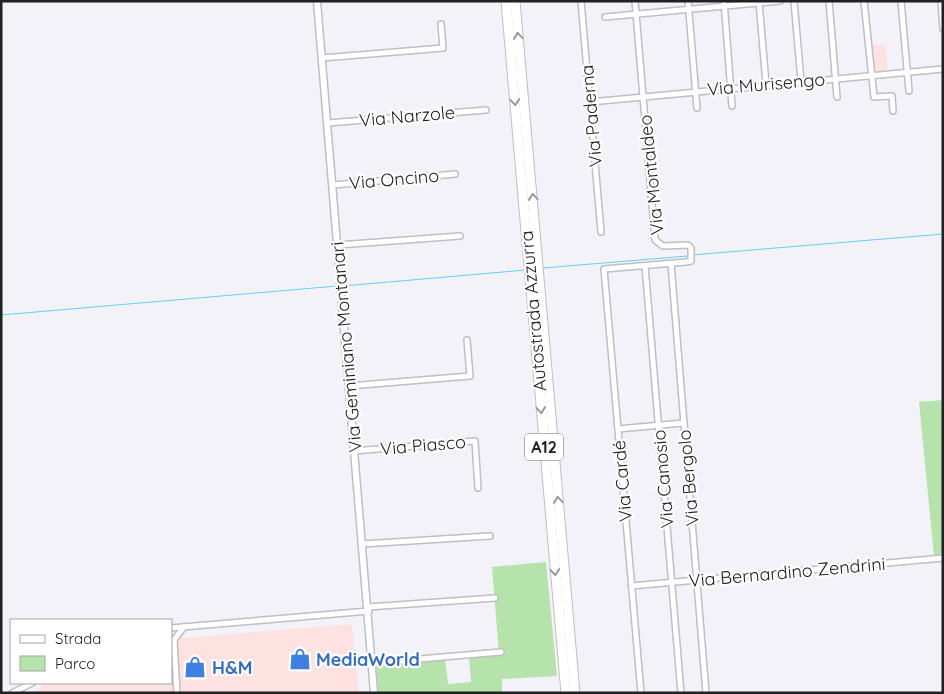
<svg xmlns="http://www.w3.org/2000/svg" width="944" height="694" viewBox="0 0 944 694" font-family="Quicksand,sans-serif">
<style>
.commercial{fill:#fde2e1}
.green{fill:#b6e2ab}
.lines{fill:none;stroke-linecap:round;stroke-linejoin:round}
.stream{stroke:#68cef8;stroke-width:1}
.minor-casing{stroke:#bfbec4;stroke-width:8}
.tertiary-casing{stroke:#bfbec4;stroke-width:9}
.motorway-casing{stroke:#bfbec4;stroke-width:11}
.minor{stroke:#fff;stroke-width:5}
.tertiary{stroke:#fff;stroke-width:6}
.motorway{stroke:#fff;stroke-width:9}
.oneway{stroke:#9b9b9c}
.labels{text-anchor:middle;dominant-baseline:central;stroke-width:4.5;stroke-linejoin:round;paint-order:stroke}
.shield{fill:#fff;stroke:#646465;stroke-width:1}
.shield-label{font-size:16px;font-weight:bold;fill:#212123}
.street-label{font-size:18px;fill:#212123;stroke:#fff}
.shop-label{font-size:18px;font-weight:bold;fill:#366cbe;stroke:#fff;text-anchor:start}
</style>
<rect width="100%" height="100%" fill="#f3f2f8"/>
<!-- commercial -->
<g class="commercial">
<path d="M872,45H886L888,71L874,73Z"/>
<path d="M352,624L359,693H36L44,683H171V639Z"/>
</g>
<!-- green -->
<g class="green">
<path d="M943,400V555L934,556L919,402Z"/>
<path d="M546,562L557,676L502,679V693H378L376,665L445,659L448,684L471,682L469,657L499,654L492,567Z"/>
</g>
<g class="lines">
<!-- stream -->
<g class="stream">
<path d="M692,255L943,234"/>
<path d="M543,268L688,256"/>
<path d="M343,286L526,270"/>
<path d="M1,315L337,286"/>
</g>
<!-- minor casing -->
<g class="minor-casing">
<g id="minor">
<path d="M581,1L601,232"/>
<path d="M635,1L655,240L663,246L688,245L691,248V261L686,262L604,269L641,693"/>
<path d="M688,1L697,108"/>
<path d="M724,1L732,106"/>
<path d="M794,1L801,81"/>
<path d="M829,1L837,97"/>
<path d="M864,1L874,97L892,96L893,111"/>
<path d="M901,1L909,91"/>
<path d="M941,1L943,29"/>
<path d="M759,2L766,84"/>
<path d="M605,17L780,1"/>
<path d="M322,58L443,48L441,24"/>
<path d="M590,102L943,69"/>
<path d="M328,123L486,110"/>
<path d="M333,185L455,174"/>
<path d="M338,245L460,236"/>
<path d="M671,264L706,693"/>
<path d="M645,266L681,693"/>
<path d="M349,386L470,376L467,340"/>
<path d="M618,429L683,423"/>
<path d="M354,451L475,441L478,488"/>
<path d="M362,544L490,536"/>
<path d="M631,586L943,558"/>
<path d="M368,607L495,598"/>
<path d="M171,628L369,611"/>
<path d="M373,663L501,652"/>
<path d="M12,693L32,683"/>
<path d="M177,693L174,640L184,627"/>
</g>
</g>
<!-- tertiary casing -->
<g class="tertiary-casing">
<path id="tertiary" d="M317,1L374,693"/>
</g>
<!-- motorway casing -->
<g class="motorway-casing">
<g id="motorway">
<path d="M506,1L566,693"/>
<path d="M515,1L575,693"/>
</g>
</g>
<!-- minor -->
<use href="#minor" class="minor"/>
<!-- tertiary -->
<use href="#tertiary" class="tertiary"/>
<!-- motorway -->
<use href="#motorway" class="motorway"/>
</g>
<!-- one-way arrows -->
<defs><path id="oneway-chevron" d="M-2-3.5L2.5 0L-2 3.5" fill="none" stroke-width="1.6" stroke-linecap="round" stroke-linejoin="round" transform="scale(1.25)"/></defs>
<g class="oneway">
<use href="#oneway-chevron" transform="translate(518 36) rotate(-95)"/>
<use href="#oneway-chevron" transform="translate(515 102) rotate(85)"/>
<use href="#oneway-chevron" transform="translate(533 197) rotate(-95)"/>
<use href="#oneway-chevron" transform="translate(541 410) rotate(85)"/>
<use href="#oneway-chevron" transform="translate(558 500) rotate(-95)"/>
<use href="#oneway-chevron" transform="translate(555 572) rotate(85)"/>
</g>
<!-- icons -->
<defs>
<g id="shop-bare" transform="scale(1.725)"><path d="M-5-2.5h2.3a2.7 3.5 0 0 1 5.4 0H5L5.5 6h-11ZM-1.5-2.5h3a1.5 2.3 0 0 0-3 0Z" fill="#3f7fe0" stroke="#fff" stroke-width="2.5" paint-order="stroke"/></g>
</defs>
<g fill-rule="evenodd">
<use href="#shop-bare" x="300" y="659"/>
<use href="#shop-bare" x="195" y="667"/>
</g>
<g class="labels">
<!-- shield labels -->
<rect class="shield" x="525" y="433.5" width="38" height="27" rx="4"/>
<g class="shield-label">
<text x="544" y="447">A12</text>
</g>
<!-- street labels -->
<g class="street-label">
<text transform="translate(766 84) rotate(-5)">Via Murisengo</text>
<text transform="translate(407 116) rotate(-5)">Via Narzole</text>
<text transform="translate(591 116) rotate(-95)">Via Paderna</text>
<text transform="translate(651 175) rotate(-96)">Via Montaldeo</text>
<text transform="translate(394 179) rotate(-5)">Via Oncino</text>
<text transform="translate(533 311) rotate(-95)">Autostrada Azzurra</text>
<text transform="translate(346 347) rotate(-95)">Via Geminiano Montanari</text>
<text transform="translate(423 445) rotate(-5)">Via Piasco</text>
<text transform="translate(688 478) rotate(-95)">Via Bergolo</text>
<text transform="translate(663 479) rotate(-95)">Via Canosio</text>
<text transform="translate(622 481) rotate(-95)">Via Cardé</text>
<text transform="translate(787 572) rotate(-5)">Via Bernardino Zendrini</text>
</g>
<!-- shop labels -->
<g class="shop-label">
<text x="316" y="659">MediaWorld</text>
<text x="212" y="667">H&amp;M</text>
</g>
</g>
<!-- border -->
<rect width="944" height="694" fill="none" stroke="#212123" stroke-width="5"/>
<!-- legend -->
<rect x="10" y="619" width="162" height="65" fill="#ffffff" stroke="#a6a6a7"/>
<rect x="20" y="635" width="25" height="8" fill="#ffffff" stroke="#a6a6a7"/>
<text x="55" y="644" font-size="15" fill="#212123">Strada</text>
<rect x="20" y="656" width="25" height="15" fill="#b6e2ab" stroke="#a6a6a7"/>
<text x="55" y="669" font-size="15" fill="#212123">Parco</text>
</svg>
